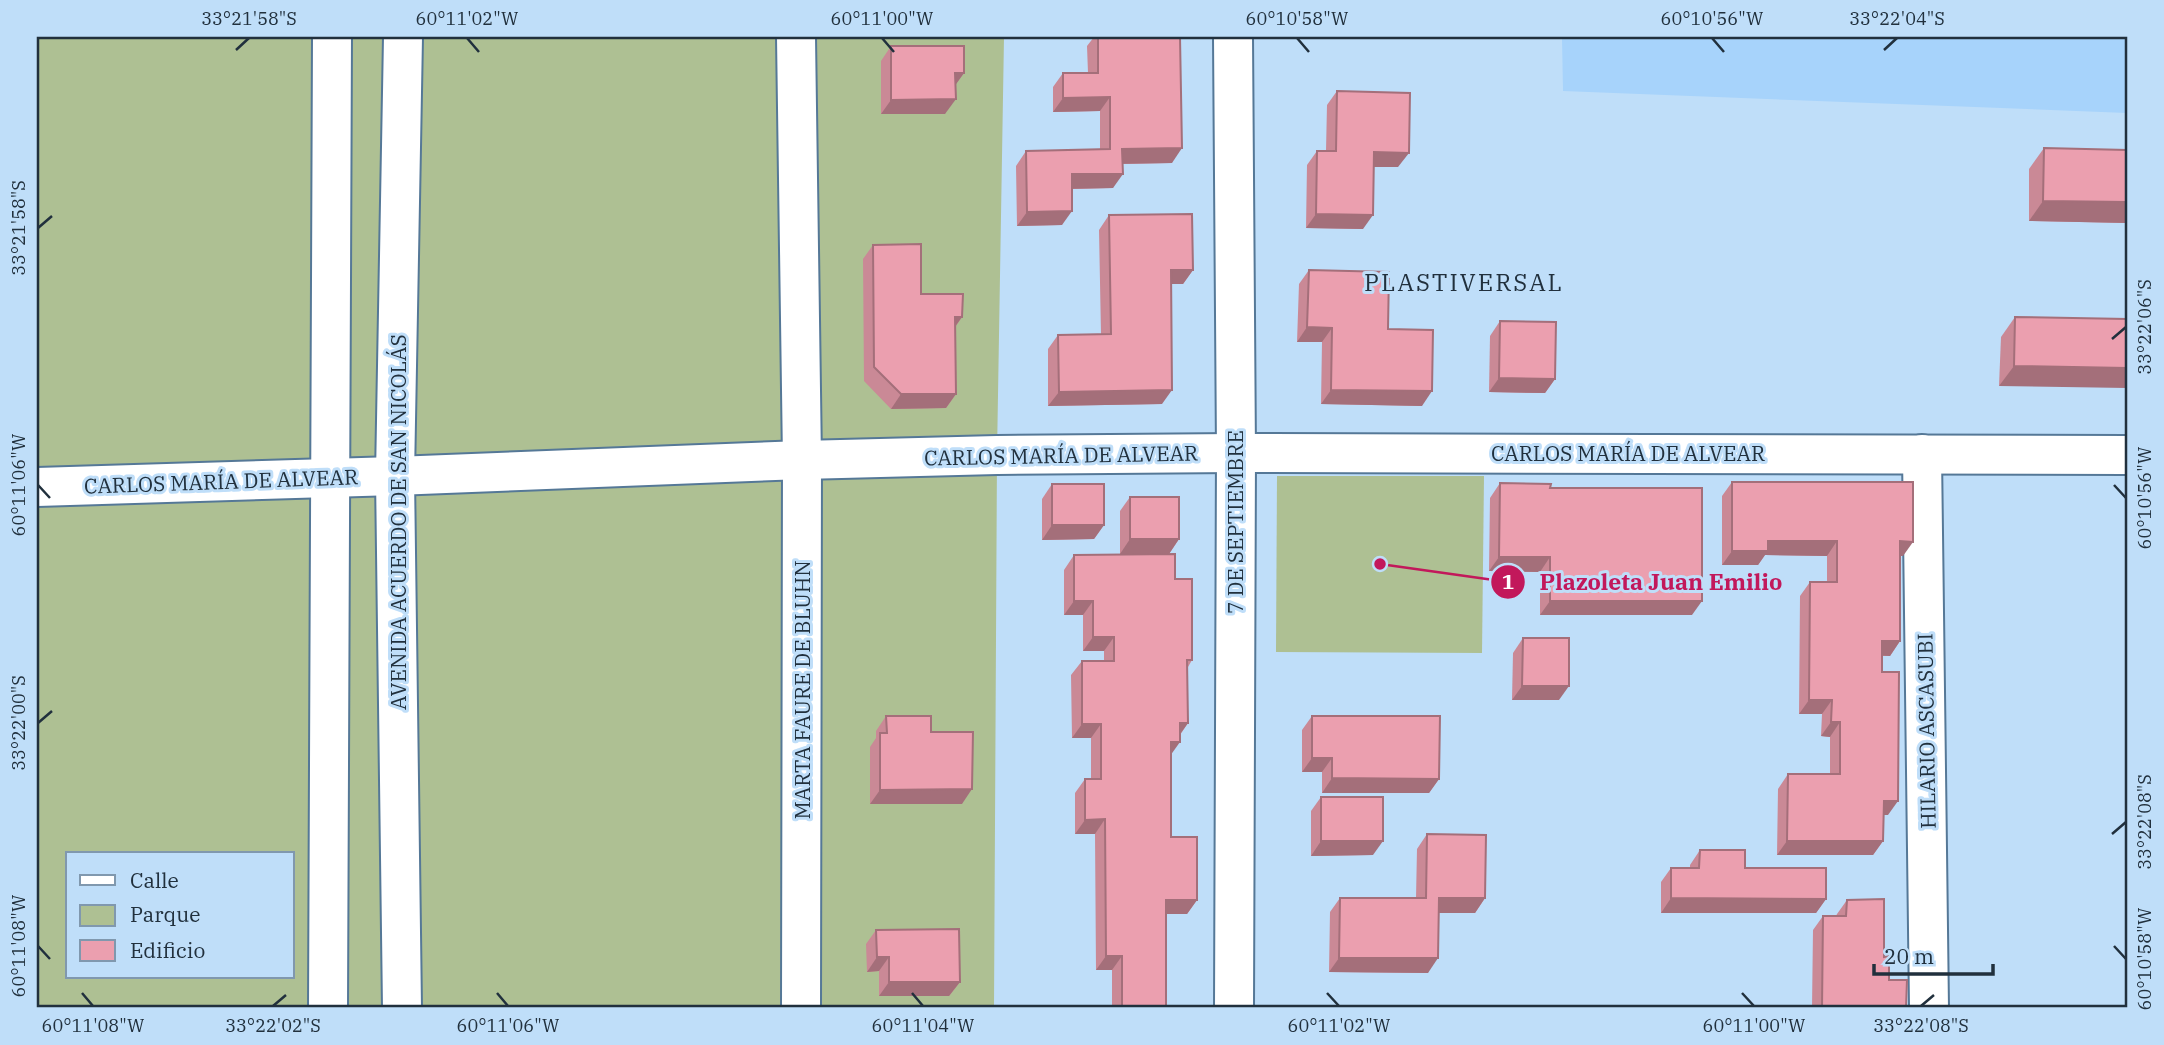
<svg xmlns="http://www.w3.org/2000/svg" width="2164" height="1045" viewBox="0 0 2164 1045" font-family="'IBM Plex Serif',serif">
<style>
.built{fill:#a7d3fb}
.green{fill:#aec093;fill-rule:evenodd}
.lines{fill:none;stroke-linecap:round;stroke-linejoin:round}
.minor-casing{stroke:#557897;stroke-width:42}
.minor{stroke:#fff;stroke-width:38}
.wall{fill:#ca8996}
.shaded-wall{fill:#a46f7a}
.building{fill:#eb9faf;stroke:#a46f7a;stroke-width:2}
.ticks{fill:none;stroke:#21303d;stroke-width:2.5}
.labels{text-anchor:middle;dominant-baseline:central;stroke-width:6;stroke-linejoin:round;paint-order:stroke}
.street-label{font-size:21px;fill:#21303d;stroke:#bfdef9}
.quarter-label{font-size:24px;letter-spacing:2px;fill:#21303d;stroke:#bfdef9}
.leader{fill:none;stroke:#c2185b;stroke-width:2.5}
.callout-dot{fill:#c2185b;stroke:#bfdef9;stroke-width:2.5}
.mark-label{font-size:21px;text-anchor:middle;font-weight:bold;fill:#fff}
.callout-label{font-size:23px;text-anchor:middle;font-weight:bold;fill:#c2185b;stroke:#bfdef9;stroke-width:6;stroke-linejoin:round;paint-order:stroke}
.neatline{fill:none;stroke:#21303d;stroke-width:2.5}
.ticks-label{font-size:18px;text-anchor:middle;fill:#21303d}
</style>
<rect width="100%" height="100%" fill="#bfdef9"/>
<!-- built -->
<path class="built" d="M1562,37H2127V113L1563,91Z"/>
<!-- green -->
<g class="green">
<path d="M37,37H1004L997,455L994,1008H37ZM68,854H292V977H68Z"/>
<path d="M1277,476H1484L1482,653L1276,652Z"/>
</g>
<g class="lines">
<!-- minor casing -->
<g class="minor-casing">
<g id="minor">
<path d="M796,37L802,460L801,1008"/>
<path d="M1233,37L1236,453L1234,1008"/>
<path d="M1922,454L1929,1008"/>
<path d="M37,487L395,476L802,460L997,455L1236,453L2127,455"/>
<path d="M328,1008L332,37"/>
<path d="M402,1008L395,476L403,37"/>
</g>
</g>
<!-- minor -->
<use href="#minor" class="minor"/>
</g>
<!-- wall -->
<g class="wall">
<path d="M1094,37H1180L1172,163L1123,164L1113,188L1072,189L1062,225L1017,226L1016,166L1026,151L1100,150V111L1053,112V87L1063,73H1088L1087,46Z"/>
<path d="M891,46L964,73L955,85L945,114H881V61Z"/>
<path d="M1337,91L1398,167H1374L1363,229L1306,228L1307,165L1317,151H1326L1327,105Z"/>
<path d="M2044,148L2127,150V223L2029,221V169Z"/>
<path d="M1109,215L1193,270L1183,284H1171L1162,404L1048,406V349L1058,335L1101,334L1099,230Z"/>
<path d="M873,245L921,294L962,317L956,326V394L946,408L891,409L864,381L863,259Z"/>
<path d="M1309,270L1388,329L1422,406L1321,404L1322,342H1297L1299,284Z"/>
<path d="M2015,317L2127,319L1999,386L2001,337Z"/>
<path d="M1500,321L1555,379L1545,393L1489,392L1490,336Z"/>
<path d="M1732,482L1903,556H1900V641L1890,656H1882L1888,815H1883V841L1873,855H1777L1778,789L1788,774H1830V737L1821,736L1822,714H1799L1800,596L1810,582H1827V556L1765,555L1758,565H1722V496Z"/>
<path d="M1500,483L1550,488L1692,615H1540V572L1489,571L1490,498Z"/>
<path d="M1052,484L1104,525L1094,539L1042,540V499Z"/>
<path d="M1130,497L1179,539L1169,554H1120V511Z"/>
<path d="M1074,555L1175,579L1192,660L1188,667V723L1180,735L1171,754V837L1197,900L1187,914H1166V1008H1112V970H1096L1095,834H1075V793L1085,779H1091V738H1072L1071,675L1082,661H1104V651H1083V615H1064V570Z"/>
<path d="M1523,638L1559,700H1512L1513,653Z"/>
<path d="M886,716L962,804H870V747L876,738V731Z"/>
<path d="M1312,716L1439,779L1429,793H1322V772H1302V730Z"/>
<path d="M1321,797L1373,855L1311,856V811Z"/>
<path d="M1427,834L1485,898L1475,913H1439L1428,973L1329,972L1330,912L1340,898H1416L1417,849Z"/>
<path d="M1700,850L1745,868L1826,899L1816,913H1661V882L1671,868H1690V865Z"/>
<path d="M1847,900L1884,957L1889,980L1906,1008H1812L1813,930L1823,916H1836L1837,914Z"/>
<path d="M876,930L960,982L949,996H879V971L867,972L866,944Z"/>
</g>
<!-- shaded-wall -->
<g class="shaded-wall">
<path d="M955,73H964L954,87Z"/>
<path d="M1110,97L1100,111L1053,112L1063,98Z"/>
<path d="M956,99L945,114H881L891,100Z"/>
<path d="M1182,148L1172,163L1112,164L1122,149Z"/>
<path d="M1374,152L1409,153L1398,167H1364Z"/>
<path d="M1072,174H1123L1113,188L1062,189Z"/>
<path d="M2043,201L2127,202V223L2029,221Z"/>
<path d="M1072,211L1062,225L1017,226L1027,212Z"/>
<path d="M1316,214L1373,215L1363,229L1306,228Z"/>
<path d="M1171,270H1193L1183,284H1161Z"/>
<path d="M955,317H962L952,331Z"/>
<path d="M1307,327L1332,328L1322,342H1297Z"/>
<path d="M2014,366L2127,368V388L1999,386Z"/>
<path d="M1499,378L1555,379L1545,393L1489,392Z"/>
<path d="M1172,390L1162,404L1048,406L1059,392Z"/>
<path d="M1331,390L1432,391L1422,406L1321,404Z"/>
<path d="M901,394H956L946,408L891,409Z"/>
<path d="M1052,525H1104L1094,539L1042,540Z"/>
<path d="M1130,539H1179L1169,554H1120Z"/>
<path d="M1768,541H1837L1827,556L1765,555L1758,565H1722L1732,551Z"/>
<path d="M1900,541L1913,542L1903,556H1890Z"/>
<path d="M1499,557H1550L1540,572L1489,571Z"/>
<path d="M1074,601H1093L1083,615H1064Z"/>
<path d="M1550,601H1702L1692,615H1540Z"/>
<path d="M1093,637H1114L1104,651H1083Z"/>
<path d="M1882,641H1900L1890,656L1872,655Z"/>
<path d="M1522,686H1569L1559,700H1512Z"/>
<path d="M1809,700H1832L1822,714H1799Z"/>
<path d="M1831,722H1840L1830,737L1821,736Z"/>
<path d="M1180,723H1188L1178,737Z"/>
<path d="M1082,724H1101L1091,738H1072Z"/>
<path d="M1171,742H1180L1170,756Z"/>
<path d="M1312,758H1332L1322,772H1302Z"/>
<path d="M1332,778L1439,779L1429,793H1322Z"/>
<path d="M972,789L962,804H870L880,790Z"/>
<path d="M1884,801H1898L1888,815H1873Z"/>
<path d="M1105,819L1095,834H1075L1085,820Z"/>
<path d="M1321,841H1383L1373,855L1311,856Z"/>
<path d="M1787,841H1883L1873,855H1777Z"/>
<path d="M1439,898H1485L1475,913H1429Z"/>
<path d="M1671,898L1826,899L1816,913H1661Z"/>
<path d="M1166,900H1197L1187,914H1156Z"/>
<path d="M1106,956H1122L1112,970H1096Z"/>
<path d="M877,957H889L879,971L867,972Z"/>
<path d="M1339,958H1438L1428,973L1329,972Z"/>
<path d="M889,982H960L949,996H879Z"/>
</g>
<!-- building -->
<g class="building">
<path d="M1098,37H1180L1182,148L1122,149L1123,174H1072V211L1027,212L1026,151L1110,149V97L1063,98V73H1098Z"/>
<path d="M891,46H964V73H955L956,99L891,100Z"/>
<path d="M1337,91L1410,93L1409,153L1374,152L1373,215L1316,214L1317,151H1336Z"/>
<path d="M2044,148L2127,150V202L2043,201Z"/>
<path d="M1192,214L1193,270H1171L1172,390L1059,392L1058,335L1111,334L1109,215Z"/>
<path d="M921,244V294H963L962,317H955L956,394H901L874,367L873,245Z"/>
<path d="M1309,270L1389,272L1388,329L1433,330L1432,391L1331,390L1332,328L1307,327Z"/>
<path d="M2015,317L2127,319V368L2014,366Z"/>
<path d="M1500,321L1556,322L1555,379L1499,378Z"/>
<path d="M1732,482H1913V542L1900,541V641H1882V672H1899L1898,801H1884L1883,841H1787L1788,774H1840V722H1831L1832,700H1809L1810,582H1837V541H1768V551H1732Z"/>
<path d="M1500,483L1551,484L1550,488H1702V601H1550V557H1499Z"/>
<rect x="1052" y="484" width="52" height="41"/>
<rect x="1130" y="497" width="49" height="42"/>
<path d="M1175,554V579H1192V660H1187L1188,723H1180V742H1171V837H1197V900H1166V1008H1122V956H1106L1105,819L1085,820V779H1101V724H1082V661H1114V637H1093V601H1074V555Z"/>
<path d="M1523,638H1569V686H1522Z"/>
<path d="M886,716H931V732H973L972,789L880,790V733H887Z"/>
<path d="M1312,716H1440L1439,779L1332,778V758H1312Z"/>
<rect x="1321" y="797" width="62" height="44"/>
<path d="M1427,834L1486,835L1485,898H1439L1438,958H1339L1340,898H1426Z"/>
<path d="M1700,850H1745V868H1826V899L1671,898V868H1699Z"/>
<path d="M1884,899V957L1889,956V980H1907L1906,1008H1822L1823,916H1846L1847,900Z"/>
<path d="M959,929L960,982H889V957H877L876,930Z"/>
</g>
<!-- ticks -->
<path class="ticks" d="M467,38L479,52M882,38L894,52M1297,38L1309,52M1712,38L1724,52M236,50L249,38M1884,50L1897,38M38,228L52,216M2112,339L2126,327M38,485L50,498M2114,485L2126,498M38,723L52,711M2112,834L2126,822M38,946L50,959M2114,946L2126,959M82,993L93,1006M497,993L508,1006M912,993L923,1006M1327,993L1339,1006M1742,993L1754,1006M273,1006L286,995M1921,1006L1934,995"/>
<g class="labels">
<!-- street labels -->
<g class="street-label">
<text x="1628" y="453">CARLOS MARÍA DE ALVEAR</text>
<text transform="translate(1061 455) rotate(-1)">CARLOS MARÍA DE ALVEAR</text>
<text transform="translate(221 481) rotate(-2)">CARLOS MARÍA DE ALVEAR</text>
<text transform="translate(398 522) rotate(-90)">AVENIDA ACUERDO DE SAN NICOLÁS</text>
<text transform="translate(1235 522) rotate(-90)">7 DE SEPTIEMBRE</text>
<text transform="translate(802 690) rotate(-90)">MARTA FAURE DE BLUHN</text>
<text transform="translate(1926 731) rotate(-91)">HILARIO ASCASUBI</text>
</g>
<!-- quarter labels -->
<g class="quarter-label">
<text x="1464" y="282">PLASTIVERSAL</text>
</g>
</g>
<!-- callouts -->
<path class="leader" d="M1380 564L1508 582"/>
<g class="callout-dot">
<circle cx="1380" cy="564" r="7"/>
<circle cx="1508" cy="582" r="18"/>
</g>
<g class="mark-label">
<text x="1508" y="589">1</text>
</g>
<g class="callout-label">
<text x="1661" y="590">Plazoleta Juan Emilio</text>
</g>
<!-- border -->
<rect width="2164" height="1045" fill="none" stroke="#bfdef9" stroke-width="77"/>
<!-- legend -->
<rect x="66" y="852" width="228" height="126" fill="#bfdef9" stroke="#8098ae" stroke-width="2"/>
<rect x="80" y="875" width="35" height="10" fill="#ffffff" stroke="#8098ae" stroke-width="2"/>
<text x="130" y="888" font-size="21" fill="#21303d">Calle</text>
<rect x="80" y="905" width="35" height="21" fill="#aec093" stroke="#8098ae" stroke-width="2"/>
<text x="130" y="922" font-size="21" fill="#21303d">Parque</text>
<rect x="80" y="940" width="35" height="21" fill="#eb9faf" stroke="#8098ae" stroke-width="2"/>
<text x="130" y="958" font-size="21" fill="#21303d">Edificio</text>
<!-- scale -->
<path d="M1874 964v10h119v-10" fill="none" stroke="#21303d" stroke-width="3.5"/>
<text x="1884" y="964" font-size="21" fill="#21303d" stroke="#bfdef9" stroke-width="5" paint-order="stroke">20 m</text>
<rect x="38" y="38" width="2088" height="968" class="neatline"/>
<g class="ticks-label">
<text x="249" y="25">33°21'58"S</text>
<text x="467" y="25">60°11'02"W</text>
<text x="882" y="25">60°11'00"W</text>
<text x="1297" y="25">60°10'58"W</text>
<text x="1712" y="25">60°10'56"W</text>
<text x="1897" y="25">33°22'04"S</text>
<text transform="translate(19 228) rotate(-90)" y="6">33°21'58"S</text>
<text transform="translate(2145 327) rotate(-90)" y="6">33°22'06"S</text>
<text transform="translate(19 485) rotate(-90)" y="6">60°11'06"W</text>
<text transform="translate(2145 498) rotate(-90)" y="6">60°10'56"W</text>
<text transform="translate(19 723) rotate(-90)" y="6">33°22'00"S</text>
<text transform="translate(2145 822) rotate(-90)" y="6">33°22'08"S</text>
<text transform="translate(19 946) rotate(-90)" y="6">60°11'08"W</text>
<text transform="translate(2145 959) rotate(-90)" y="6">60°10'58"W</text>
<text x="93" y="1032">60°11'08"W</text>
<text x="273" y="1032">33°22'02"S</text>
<text x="508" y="1032">60°11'06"W</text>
<text x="923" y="1032">60°11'04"W</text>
<text x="1339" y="1032">60°11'02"W</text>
<text x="1754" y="1032">60°11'00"W</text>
<text x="1921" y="1032">33°22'08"S</text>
</g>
</svg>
